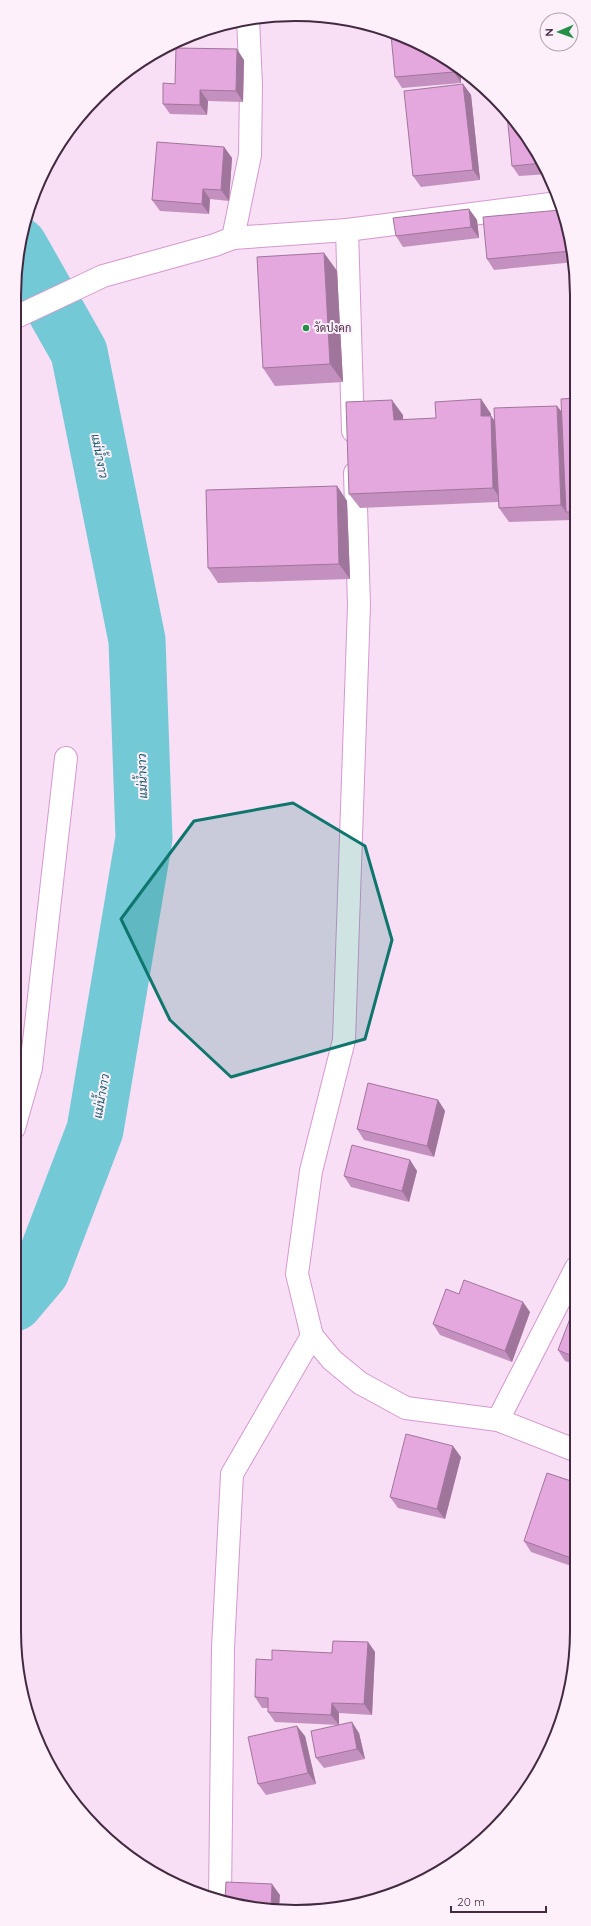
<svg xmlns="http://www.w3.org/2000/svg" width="591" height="1926" viewBox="0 0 591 1926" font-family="Quicksand,Sarabun,sans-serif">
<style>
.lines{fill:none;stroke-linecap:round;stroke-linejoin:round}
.river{stroke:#74c9d7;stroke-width:57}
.street-casing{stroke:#d499cf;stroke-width:24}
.street{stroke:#fff;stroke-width:22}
.wall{fill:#c490bf}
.shaded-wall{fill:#a0759b}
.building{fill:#e4a7de;stroke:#a0759b}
.marked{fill:#0f766e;fill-opacity:0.2;stroke:#0f766e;stroke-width:3;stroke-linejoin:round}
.poi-dot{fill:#248f47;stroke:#fdf0fb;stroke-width:1.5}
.labels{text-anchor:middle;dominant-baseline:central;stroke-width:4;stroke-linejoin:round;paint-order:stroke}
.poi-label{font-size:11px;fill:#432a41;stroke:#fdf0fb;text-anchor:start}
.water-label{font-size:12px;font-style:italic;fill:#125b66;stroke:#fdf0fb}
.rim{fill:none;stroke:#432a41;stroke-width:2}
</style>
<rect width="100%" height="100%" fill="#f8dff5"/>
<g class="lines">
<!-- river -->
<path class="river" d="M14,1303L41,1271L95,1130L144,838L137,640L79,352L19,246"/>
<!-- street casing -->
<g class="street-casing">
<g id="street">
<path d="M347,230L353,431"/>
<path d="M233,238L250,155L251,85L248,19"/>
<path d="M14,318L103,276L215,245L233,238L347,230L558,203"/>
<path d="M355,473L359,605L344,1040L311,1171L297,1274L312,1336L332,1360L360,1383L406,1408L498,1420L577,1451"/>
<path d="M14,1128L31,1068L66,758"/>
<path d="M498,1420L576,1268"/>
<path d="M220,1898L223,1648L232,1474L312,1336"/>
</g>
</g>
<!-- street -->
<use href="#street" class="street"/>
</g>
<!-- wall -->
<g class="wall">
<path d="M436,52L461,72V83L402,88L395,77Z"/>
<path d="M244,60L243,102L208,101L207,115L170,114L163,104L175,84Z"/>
<path d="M463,84L471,95L480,180L421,187L413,176Z"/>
<path d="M509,113L548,171L549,174L519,176L512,166Z"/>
<path d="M224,147L232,158L229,201L210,199L209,214L160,211L152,200Z"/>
<path d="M469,209L477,220L479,238L403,247L396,236Z"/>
<path d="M560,210L575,259V262L494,270L487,259Z"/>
<path d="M324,253L337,271L343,382L275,386L263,368Z"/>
<path d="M481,399L491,414V416L495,421L557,406L561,411L575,512V525L571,520L509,522L499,508L498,502L360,508L349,494L403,415V420L436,418Z"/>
<path d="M337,486L347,501L350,579L218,583L208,568Z"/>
<path d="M438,1100L445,1111L434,1157L364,1140L357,1129Z"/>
<path d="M410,1160L417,1171L409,1202L351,1187L344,1176Z"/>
<path d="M576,1280L577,1365L565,1361L558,1350L576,1304L570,1295Z"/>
<path d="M459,1294L530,1312L512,1362L440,1335L433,1324Z"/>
<path d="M461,1457L445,1519L398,1508L390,1497Z"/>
<path d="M577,1483V1568L531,1552L524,1541Z"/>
<path d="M368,1642L375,1652L372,1715L339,1713V1725L359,1733L365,1759L324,1768L316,1758L339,1725L275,1722L268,1712V1708H262L255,1697L272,1660L332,1653Z"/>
<path d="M305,1736L316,1784L266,1795L258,1784Z"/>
</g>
<!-- shaded-wall -->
<g class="shaded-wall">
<path d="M237,49L244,60L243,102L236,91Z"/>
<path d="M453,66L461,72V83L454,72Z"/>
<path d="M463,84L471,95L480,180L473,170Z"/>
<path d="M200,90L208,101L207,115L200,105Z"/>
<path d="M224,147L232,158L229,201L221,190Z"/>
<path d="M203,189L210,199L209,214L202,204Z"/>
<path d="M469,209L477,220L479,238L471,227Z"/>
<path d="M324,253L337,271L343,382L330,364Z"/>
<path d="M481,399L491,414V416L501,430L503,502L493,488L481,416Z"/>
<path d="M392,400L403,415L404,435L394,420Z"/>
<path d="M557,406L568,420L566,512L561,505Z"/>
<path d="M337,486L347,501L350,579L339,564Z"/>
<path d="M438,1100L445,1111L434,1157L427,1146Z"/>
<path d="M410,1160L417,1171L409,1202L402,1191Z"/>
<path d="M523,1302L530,1312L512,1362L505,1351Z"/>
<path d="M453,1446L461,1457L445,1519L437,1509Z"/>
<path d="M577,1540V1566L571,1558Z"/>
<path d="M368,1642L375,1652L372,1715L364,1704Z"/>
<path d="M332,1703L339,1713V1725L331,1715Z"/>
<path d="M352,1722L359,1733L365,1759L357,1749Z"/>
<path d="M297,1726L305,1736L316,1784L308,1773Z"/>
<path d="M272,1884L280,1895L279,1910H271Z"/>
</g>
<!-- building -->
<g class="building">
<path d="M391,35L436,52L453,66L454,72L395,77Z"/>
<path d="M176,48L237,49L236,91L200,90V105L163,104V83L175,84Z"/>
<path d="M463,84L473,170L413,176L404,91Z"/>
<path d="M509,113L543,163L512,166L507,114Z"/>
<path d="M157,142L224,147L221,190L203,189L202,204L152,200Z"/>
<path d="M469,209L471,227L396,236L393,218Z"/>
<path d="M560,210L570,245L571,251L487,259L483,217Z"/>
<path d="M324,253L330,364L263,368L257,257Z"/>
<path d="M575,398V512H566L561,399Z"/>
<path d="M481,399V416H491L493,488L349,494L346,402L392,400L394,420L436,418L435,402Z"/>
<path d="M557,406L561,505L499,508L494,408Z"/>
<path d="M337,486L339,564L208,568L206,490Z"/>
<path d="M368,1083L438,1100L427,1146L357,1129Z"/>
<path d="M352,1145L410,1160L402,1191L344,1176Z"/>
<path d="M464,1280L523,1302L505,1351L433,1324L446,1289L459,1294Z"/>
<path d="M576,1280V1298L570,1295Z"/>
<path d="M576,1303V1304L577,1358L558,1350Z"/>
<path d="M406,1434L453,1446L437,1509L390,1497Z"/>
<path d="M547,1473L577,1483V1540L571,1558L524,1541Z"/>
<path d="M333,1641L368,1642L364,1704L332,1703L331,1715L268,1712V1698L255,1697L256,1659L272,1660V1650L332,1653Z"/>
<path d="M352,1722L357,1749L316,1758L311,1731Z"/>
<path d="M297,1726L308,1773L258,1784L248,1737Z"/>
<path d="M226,1882L272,1884L271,1910H259L225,1899Z"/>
</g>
<!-- marked area -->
<path class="marked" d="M293,803L365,846L392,940L365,1039L231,1077L170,1020L121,919L194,821Z"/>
<!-- markers -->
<circle class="poi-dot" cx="306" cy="328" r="4"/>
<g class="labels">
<!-- poi labels -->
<g class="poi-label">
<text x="314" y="328">วัดปงคก</text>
</g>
<!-- water labels -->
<g class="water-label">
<text transform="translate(100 456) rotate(79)">แม่น้ำงาว</text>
<text transform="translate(142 776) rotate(-92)">แม่น้ำงาว</text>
<text transform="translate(101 1096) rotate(-80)">แม่น้ำงาว</text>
</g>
</g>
<!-- crop -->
<path d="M0 0H591V1926H0ZM295 21H296A274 274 0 0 1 570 295V1631A274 274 0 0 1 296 1905H295A274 274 0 0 1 21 1631V295A274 274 0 0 1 295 21Z" fill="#fdf0fb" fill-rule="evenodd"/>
<path class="rim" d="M295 21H296A274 274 0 0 1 570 295V1631A274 274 0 0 1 296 1905H295A274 274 0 0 1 21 1631V295A274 274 0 0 1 295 21Z"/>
<!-- north arrow -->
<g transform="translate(559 32) rotate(268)"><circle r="19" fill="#fdf0fb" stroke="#b3a1b1"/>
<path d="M0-3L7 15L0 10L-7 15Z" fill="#248f47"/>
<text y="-6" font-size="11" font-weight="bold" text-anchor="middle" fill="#432a41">N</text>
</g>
<!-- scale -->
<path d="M451 1906v6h95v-6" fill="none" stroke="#432a41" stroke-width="2"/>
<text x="457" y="1906" font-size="12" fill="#432a41" stroke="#fdf0fb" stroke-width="3" paint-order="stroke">20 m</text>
</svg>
